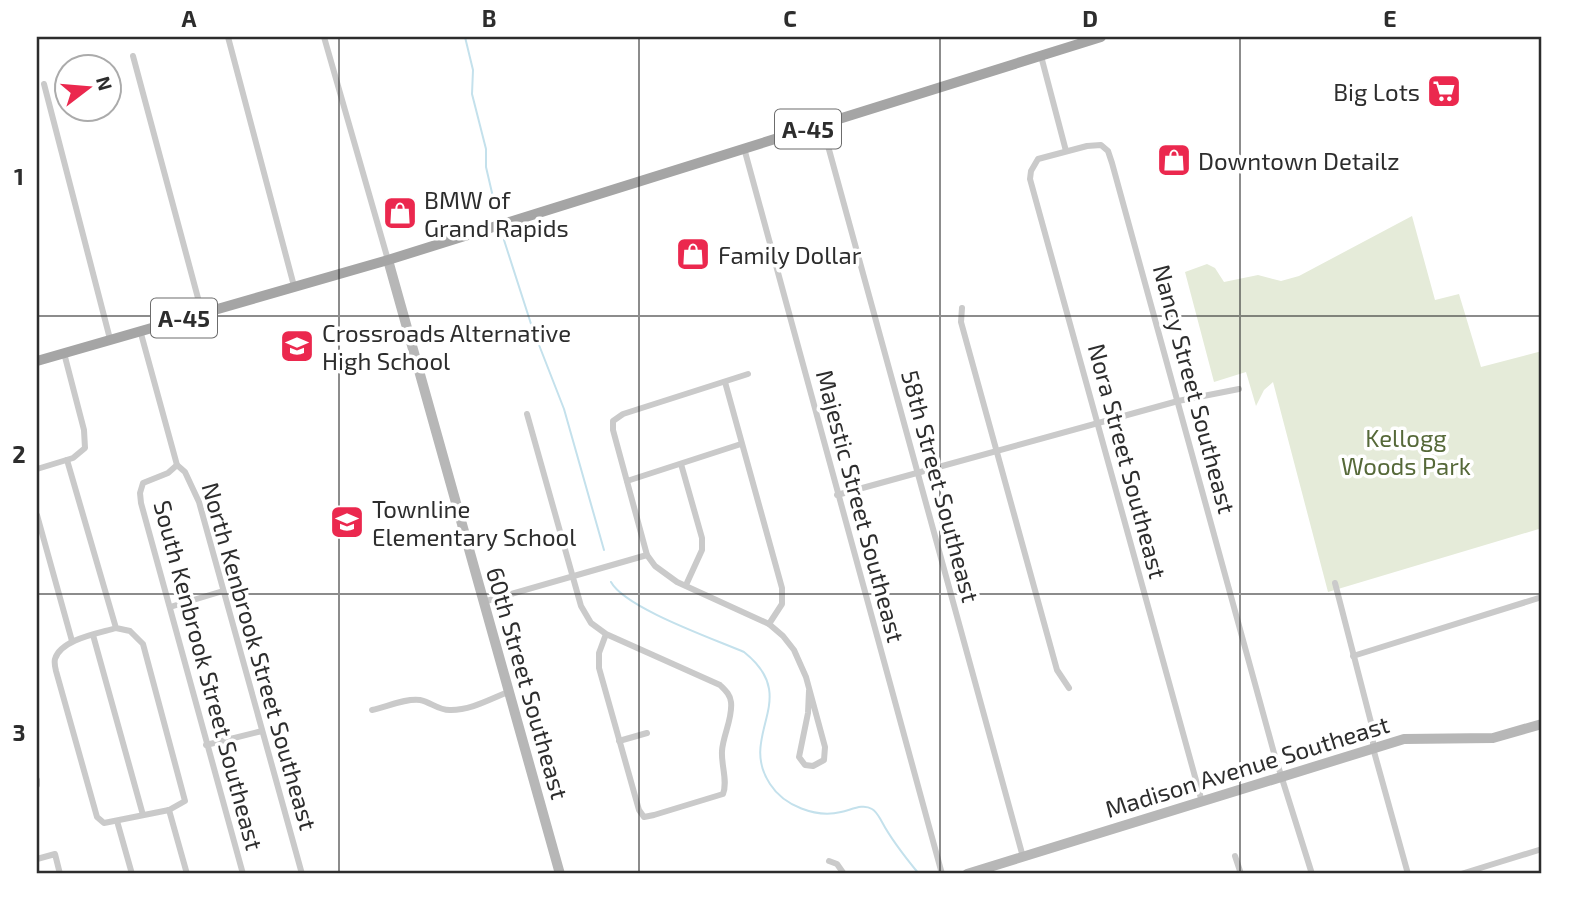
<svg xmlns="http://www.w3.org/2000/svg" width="1579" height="911" viewBox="0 0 1579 911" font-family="'Exo 2',sans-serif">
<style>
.green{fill:#e5ebd9}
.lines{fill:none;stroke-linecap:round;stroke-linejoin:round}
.stream{stroke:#c4e1ec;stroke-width:2}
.street{stroke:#cacaca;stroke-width:6}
.secondary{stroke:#b7b7b7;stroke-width:10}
.primary{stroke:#a5a5a5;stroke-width:10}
.grid{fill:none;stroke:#2d2d2d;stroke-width:2;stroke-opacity:0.55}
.labels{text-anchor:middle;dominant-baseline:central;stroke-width:7;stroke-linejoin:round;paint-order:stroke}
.shield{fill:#fff;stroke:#6c6c6c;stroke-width:2}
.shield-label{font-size:23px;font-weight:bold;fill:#2d2d2d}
.poi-label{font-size:24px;fill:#2d2d2d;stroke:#fff;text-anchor:start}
.street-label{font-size:24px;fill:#2d2d2d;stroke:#fff}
.park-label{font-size:24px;fill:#566939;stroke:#fff}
.neatline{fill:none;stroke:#2d2d2d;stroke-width:2.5}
.grid-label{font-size:23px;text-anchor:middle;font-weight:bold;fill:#2d2d2d}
</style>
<rect width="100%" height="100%" fill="#fff"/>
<!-- green -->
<path class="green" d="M1412,216L1435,300L1459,294L1481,367L1542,351V528L1328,592L1273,382L1264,390L1256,406L1246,372L1214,382L1185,272L1207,264L1215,268L1224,282L1258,275L1281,281L1299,276Z"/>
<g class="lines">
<!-- stream -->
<g class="stream">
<path d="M465,37L473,70L472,94L486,149V167L496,210"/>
<path d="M504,240L532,327L564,409L604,550"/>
<path d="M611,582C625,608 714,639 744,652C803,699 737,734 770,784C784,806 816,818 841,812C851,810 863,803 872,809C877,812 879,817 882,822C892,841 905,857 919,874"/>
</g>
<!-- street -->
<g class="street">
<path d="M228,37L294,286"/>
<path d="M324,37L388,260"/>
<path d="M133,56L202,313"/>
<path d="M1041,56L1066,151"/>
<path d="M44,84L110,339"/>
<path d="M822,124L1023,857"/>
<path d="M744,148L942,874"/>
<path d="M962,308L961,322L1057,670L1069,688"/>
<path d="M140,330L177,465L185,472L199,502L302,874"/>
<path d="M748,374L623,414L613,421V430L647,555L655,566L677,582L769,624L783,636L794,650L806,677L825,747L824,760L813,766L805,765L799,757L808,713L809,691"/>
<path d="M725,382L782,588V604L769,624"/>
<path d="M527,414L581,606L591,623L606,634L720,685C725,690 730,694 731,702C733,718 723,735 722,751C721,765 728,781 723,794L654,815L644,817L639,810L599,668V653L606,634"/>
<path d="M67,460L116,628L130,631L143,644L185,801L169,810L104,823L97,817L56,671C55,667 54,663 55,659C61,639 100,633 116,628"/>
<path d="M681,464L702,538V550L686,585"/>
<path d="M177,465L168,473L143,483L140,493L141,503L243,874"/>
<path d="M37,469L73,458L85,448L84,430L64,353"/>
<path d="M627,481L741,444"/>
<path d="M837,495L1178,401L1239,389"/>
<path d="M37,515L72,641"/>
<path d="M1335,583L1373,730V748L1408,874"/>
<path d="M483,602L647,555"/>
<path d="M170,607L223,591"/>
<path d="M93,635L143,815"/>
<path d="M1353,656L1542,597"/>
<path d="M372,710C387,707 405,698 420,700C431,702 439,711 451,710C471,710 490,699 508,692"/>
<path d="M619,741L647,733"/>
<path d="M206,745L262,731"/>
<path d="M37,780V785"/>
<path d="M1202,802L1030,179L1031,171L1038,159L1087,146L1101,145L1108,151L1112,163L1274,753L1312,874"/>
<path d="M169,810L187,874"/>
<path d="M117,821L132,874"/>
<path d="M1235,856L1241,874"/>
<path d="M37,859L55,854L60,874"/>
<path d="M829,861L837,864L844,874"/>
<path d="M1461,874L1542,849"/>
</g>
<!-- secondary -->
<g class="secondary">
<path d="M388,260L560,874"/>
<path d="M967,874L1404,739L1493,738L1542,724"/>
</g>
<!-- primary -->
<path class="primary" d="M37,361L388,260L1101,37"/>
</g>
<!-- grid -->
<path class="grid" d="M339,37V874M639,37V874M940,37V874M1240,37V874M37,316H1542M37,594H1542"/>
<!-- icons -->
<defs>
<g id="supermarket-square" transform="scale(1.75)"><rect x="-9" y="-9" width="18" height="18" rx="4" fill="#eb284e" stroke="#fff"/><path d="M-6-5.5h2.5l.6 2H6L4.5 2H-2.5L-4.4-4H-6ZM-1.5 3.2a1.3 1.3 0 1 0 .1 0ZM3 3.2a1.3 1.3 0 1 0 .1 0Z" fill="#fff"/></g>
<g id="shop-square" transform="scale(1.75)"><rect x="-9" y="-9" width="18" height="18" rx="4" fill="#eb284e" stroke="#fff"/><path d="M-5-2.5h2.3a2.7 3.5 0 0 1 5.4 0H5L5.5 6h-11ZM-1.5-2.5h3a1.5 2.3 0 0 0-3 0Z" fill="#fff"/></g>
<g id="school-square" transform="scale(1.75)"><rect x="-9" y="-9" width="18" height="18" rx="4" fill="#eb284e" stroke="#fff"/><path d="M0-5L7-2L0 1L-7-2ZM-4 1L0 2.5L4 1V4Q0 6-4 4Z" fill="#fff"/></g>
</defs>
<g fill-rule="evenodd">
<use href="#supermarket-square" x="1444" y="91"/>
<use href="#shop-square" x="1174" y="160"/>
<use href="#shop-square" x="400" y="213"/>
<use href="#shop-square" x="693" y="254"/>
<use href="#school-square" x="297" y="346"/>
<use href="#school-square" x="347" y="522"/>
</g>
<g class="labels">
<!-- shield labels -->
<g class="shield">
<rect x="775" y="109.5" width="66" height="39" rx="5"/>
<rect x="151" y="298.5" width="66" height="39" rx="5"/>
</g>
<g class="shield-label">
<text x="808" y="129">A-45</text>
<text x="184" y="318">A-45</text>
</g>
<!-- poi labels -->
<g class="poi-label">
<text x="1420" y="91" text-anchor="end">Big Lots</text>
<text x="1198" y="160">Downtown Detailz</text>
<text x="424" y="199">BMW of<tspan x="424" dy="28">Grand Rapids</tspan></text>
<text x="718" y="254">Family Dollar</text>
<text x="322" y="332">Crossroads Alternative<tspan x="322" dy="28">High School</tspan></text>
<text x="372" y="508">Townline<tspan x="372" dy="28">Elementary School</tspan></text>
</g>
<!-- street labels -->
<g class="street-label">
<text transform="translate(1195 389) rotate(75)">Nancy Street Southeast</text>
<text transform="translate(1128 461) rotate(75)">Nora Street Southeast</text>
<text transform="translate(941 486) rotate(75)">58th Street Southeast</text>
<text transform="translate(861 506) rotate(75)">Majestic Street Southeast</text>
<text transform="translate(260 656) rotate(74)">North Kenbrook Street Southeast</text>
<text transform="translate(209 675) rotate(75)">South Kenbrook Street Southeast</text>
<text transform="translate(528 683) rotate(74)">60th Street Southeast</text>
<text transform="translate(1247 766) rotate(-17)">Madison Avenue Southeast</text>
</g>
<!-- park labels -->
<g class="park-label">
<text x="1406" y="437">Kellogg<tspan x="1406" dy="28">Woods Park</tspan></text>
</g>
</g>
<!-- border -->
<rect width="1579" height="911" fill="none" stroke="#ffffff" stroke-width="77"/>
<!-- north arrow -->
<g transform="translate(88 88) rotate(74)"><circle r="33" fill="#ffffff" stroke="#ababab" stroke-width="2"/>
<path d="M0-5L12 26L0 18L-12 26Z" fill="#eb284e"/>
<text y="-10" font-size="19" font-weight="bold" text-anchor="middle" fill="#2d2d2d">N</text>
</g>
<rect x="38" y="38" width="1502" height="834" class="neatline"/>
<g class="grid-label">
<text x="189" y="27">A</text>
<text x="489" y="27">B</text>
<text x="790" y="27">C</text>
<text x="1090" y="27">D</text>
<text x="1390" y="27">E</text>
<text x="19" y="185">1</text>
<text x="19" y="463">2</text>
<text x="19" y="741">3</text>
</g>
</svg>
